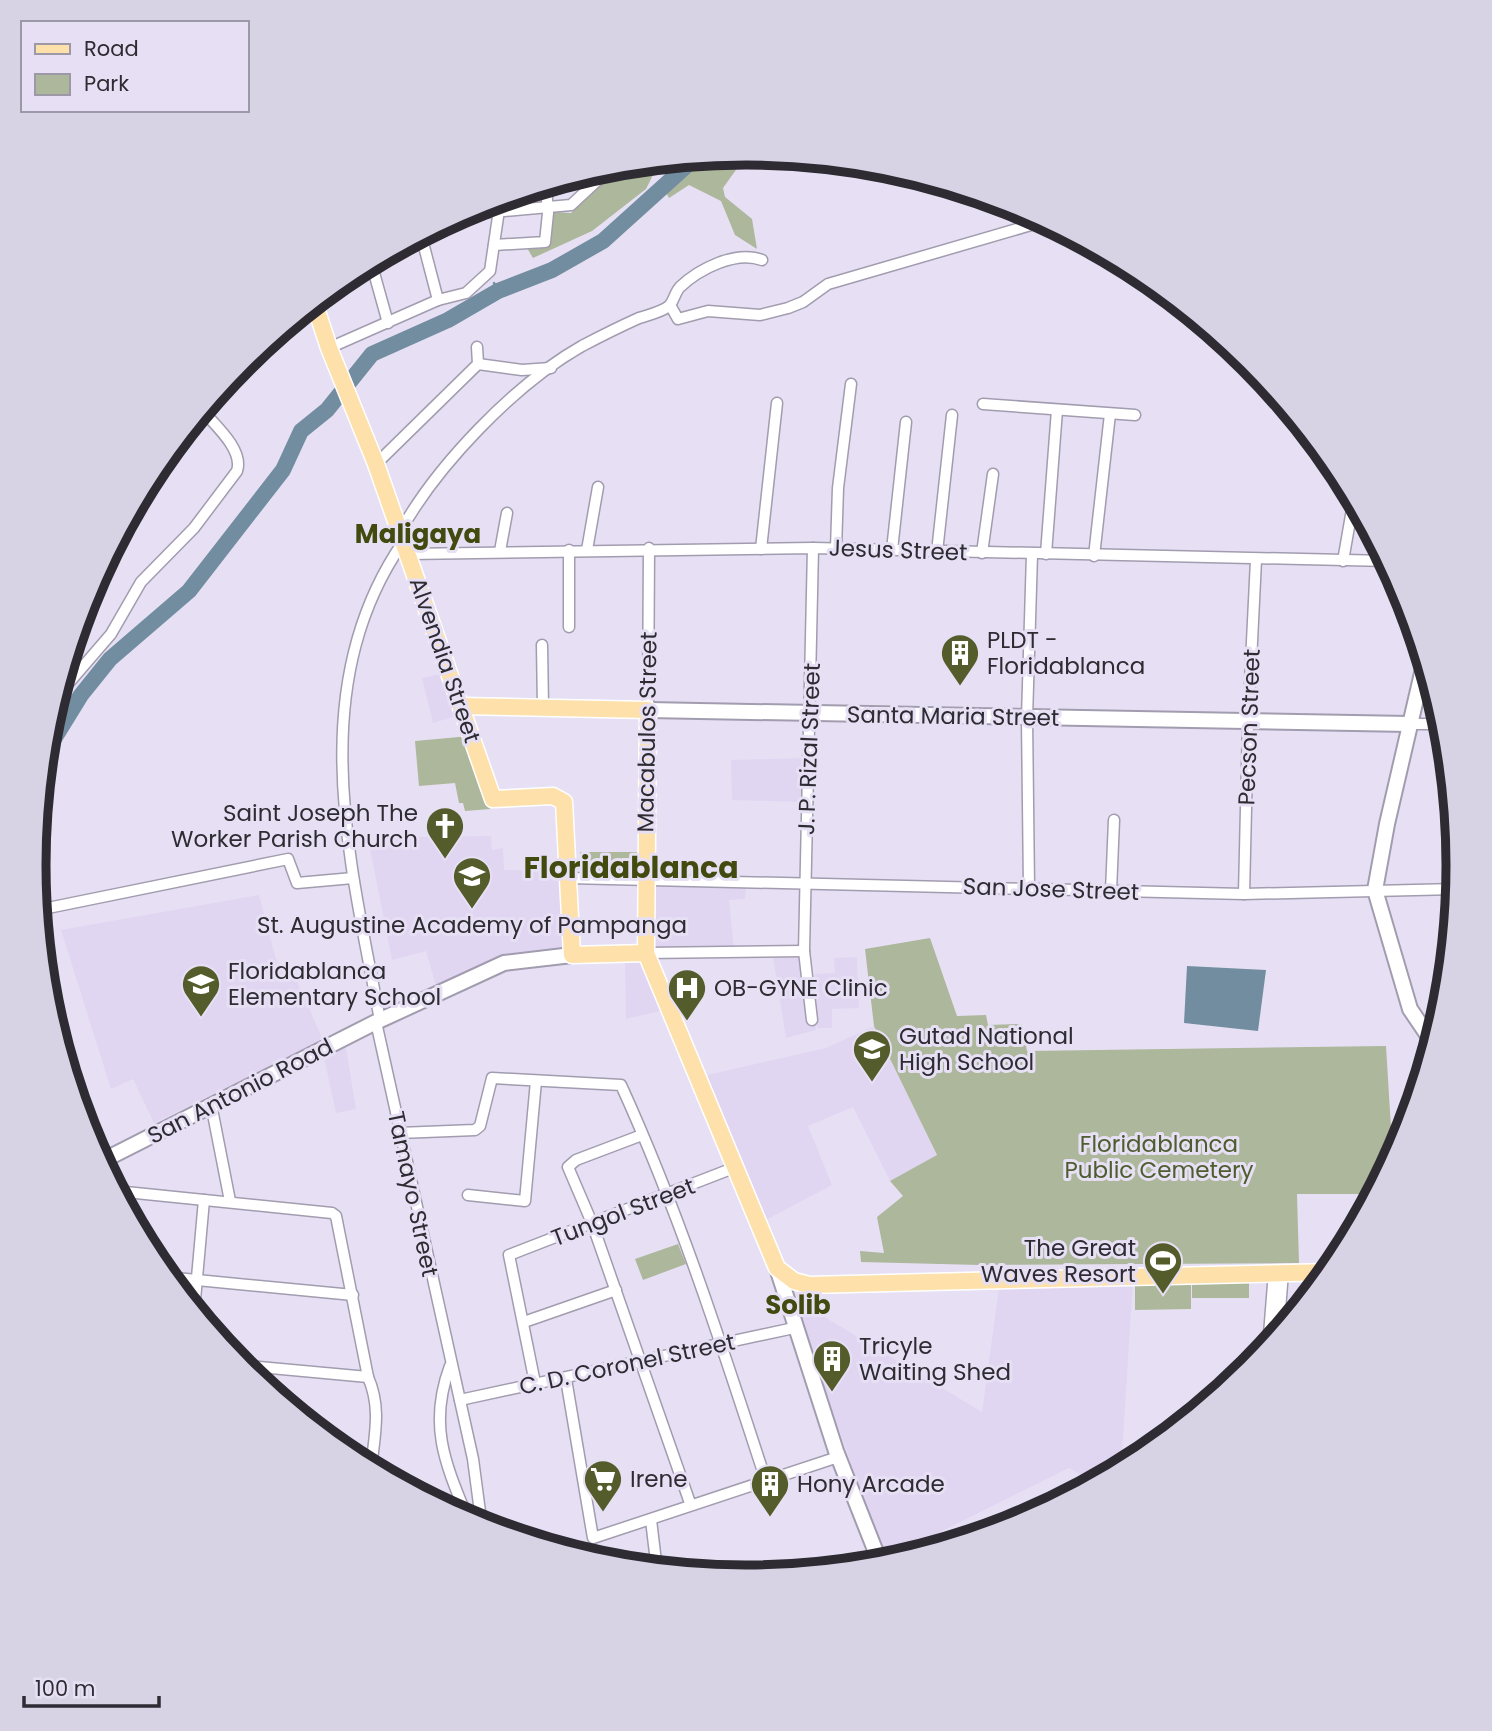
<svg xmlns="http://www.w3.org/2000/svg" width="1492" height="1731" viewBox="0 0 1492 1731" font-family="Poppins,sans-serif">
<style>
.built{fill:#e0d6f2}
.green{fill:#acb79c}
.water{fill:#728da0}
.lines{fill:none;stroke-linecap:round;stroke-linejoin:round}
.stream{stroke:#728da0;stroke-width:2.5}
.river{stroke:#728da0;stroke-width:16}
.street-casing{stroke:#a29caf;stroke-width:13}
.secondary-casing{stroke:#a29caf;stroke-width:18}
.primary-casing{stroke:#fff;stroke-width:19}
.street{stroke:#fff;stroke-width:10}
.secondary{stroke:#fff;stroke-width:14}
.primary{stroke:#fee0aa;stroke-width:16}
.labels{text-anchor:middle;dominant-baseline:central;stroke-width:6;stroke-linejoin:round;paint-order:stroke}
.street-label{font-size:23px;fill:#2e2b33;stroke:#e7e0f4}
.poi-label{font-size:23px;fill:#2e2b33;stroke:#e7e0f4;text-anchor:start}
.park-label{font-size:23px;fill:#4d5d2e;stroke:#e7e0f4}
.quarter-label{font-size:26px;font-weight:bold;fill:#424a0f;stroke:#e7e0f4}
.district-label{font-size:30px;font-weight:bold;fill:#424a0f;stroke:#e7e0f4}
.rim{fill:none;stroke:#2e2b33;stroke-width:9}
</style>
<rect width="100%" height="100%" fill="#e7e0f4"/>
<!-- built -->
<g class="built">
<path d="M445,673L459,715L433,723L422,678Z"/>
<path d="M802,758L801,802L732,800L731,760Z"/>
<path d="M491,836L492,850L503,848L504,870L561,871L564,948L497,958L436,986L426,951L392,960L369,844L407,837Z"/>
<path d="M654,885L746,887L745,899L729,900L734,949L654,947Z"/>
<path d="M259,895L279,971L293,972L323,1040L154,1123L133,1079L111,1089L61,930Z"/>
<path d="M810,957L816,1030L786,1038L773,958Z"/>
<path d="M857,957L859,1008L832,1009V1028H817L815,974L835,973L834,958Z"/>
<path d="M638,959L643,962L664,1010L626,1019L625,960Z"/>
<path d="M874,1026L937,1156L890,1181L853,1107L808,1126L832,1185L764,1221L703,1076L826,1048Z"/>
<path d="M345,1042L356,1109L336,1113L323,1053Z"/>
<path d="M1000,1281H1133L1121,1469L1096,1483L1069,1468L886,1559L790,1296L982,1412Z"/>
</g>
<!-- green -->
<g class="green">
<path d="M748,153L723,188L725,197L752,219L757,249L735,235L721,201L689,185L669,198L664,189L700,157Z"/>
<path d="M660,161L646,189L592,231L533,258L527,248L549,236L554,212L571,213L619,165Z"/>
<path d="M470,736L488,799L490,809L465,811L463,803H459L455,783L419,786L415,741Z"/>
<path d="M580,852H637V879H581Z"/>
<path d="M930,938L957,1016L986,1015L988,1025L1022,1024L1027,1051L1386,1046L1393,1161L1375,1194H1297L1299,1263L980,1265L861,1262L860,1251L884,1253L877,1217L903,1196L890,1181L937,1155L874,1026L865,949Z"/>
<path d="M678,1244L686,1264L643,1280L635,1259Z"/>
<path d="M1249,1278V1298H1192V1279Z"/>
<path d="M1191,1280V1309L1135,1310V1281Z"/>
</g>
<!-- water -->
<path class="water" d="M1187,966L1266,970L1258,1031L1184,1023Z"/>
<g class="lines">
<!-- stream -->
<path class="stream" d="M494,283L498,291"/>
<!-- river -->
<path class="river" d="M44,755L81,695L110,659L189,591L283,470L301,431L327,410L372,354L448,320L498,291L552,270L603,241L695,158"/>
<!-- street casing -->
<g class="street-casing">
<g id="street">
<path d="M459,215L571,205L613,166"/>
<path d="M421,235L438,300"/>
<path d="M494,245L545,242L548,213L546,185"/>
<path d="M371,262L388,323"/>
<path d="M670,305L678,319L708,311L760,315L788,308L803,302L828,284L1031,225L1041,219"/>
<path d="M329,348L438,300L466,293L490,271L499,210"/>
<path d="M478,364L522,370L551,368"/>
<path d="M983,404L1135,415"/>
<path d="M169,460L193,421"/>
<path d="M376,464L478,364L477,347"/>
<path d="M400,532C437,465 515,384 582,346C601,336 619,327 639,318C648,315 662,312 669,306C674,301 675,292 680,287C699,269 736,250 762,260"/>
<path d="M761,549L777,403"/>
<path d="M836,549L838,488L851,384"/>
<path d="M569,550V627"/>
<path d="M587,550L598,487"/>
<path d="M892,550L906,422"/>
<path d="M500,551L507,513"/>
<path d="M937,552L952,415"/>
<path d="M982,553L993,474"/>
<path d="M408,554L813,548L1388,561"/>
<path d="M1046,554L1057,410"/>
<path d="M1094,556L1110,414"/>
<path d="M1343,561L1354,498"/>
<path d="M542,645L543,708"/>
<path d="M55,699L111,634L141,582L194,528L237,471C244,450 215,425 202,410"/>
<path d="M648,710L649,548"/>
<path d="M1409,724H1444"/>
<path d="M568,878L1244,894L1456,889"/>
<path d="M1029,888L1027,718L1032,554"/>
<path d="M1111,891L1114,820"/>
<path d="M1244,894L1248,723L1256,560"/>
<path d="M38,910L288,859L297,883L353,878"/>
<path d="M646,953L804,951"/>
<path d="M380,1020C350,861 303,687 403,542"/>
<path d="M812,1020L804,951L813,548"/>
<path d="M376,1022L473,1459L482,1527"/>
<path d="M211,1104L230,1201"/>
<path d="M399,1133L475,1130L480,1126L492,1078L621,1085C679,1212 722,1346 765,1478"/>
<path d="M642,1135L576,1160L568,1167L592,1223L690,1503"/>
<path d="M116,1191L332,1213L336,1216L368,1377C382,1409 374,1437 371,1469"/>
<path d="M468,1195L525,1201L536,1081"/>
<path d="M166,1277L353,1295"/>
<path d="M194,1311L204,1200"/>
<path d="M524,1322L616,1290"/>
<path d="M1278,1335L1283,1272"/>
<path d="M1268,1347L1274,1272"/>
<path d="M238,1365L368,1377"/>
<path d="M450,1366C428,1425 445,1463 468,1519L474,1524"/>
<path d="M566,1379L593,1538L838,1457"/>
<path d="M535,1383L509,1255L736,1167"/>
<path d="M460,1400L794,1328"/>
<path d="M346,1455L372,1457"/>
<path d="M651,1520L657,1570"/>
</g>
</g>
<!-- secondary casing -->
<g class="secondary-casing">
<g id="secondary">
<path d="M1425,660L1387,824L1375,890L1410,1009L1433,1043"/>
<path d="M648,710L1409,724"/>
<path d="M100,1162L376,1022L504,963L572,955"/>
<path d="M777,1268L836,1451L881,1565"/>
</g>
</g>
<!-- primary casing -->
<g class="primary-casing">
<g id="primary">
<path d="M314,302L329,348L376,464L493,799L553,796L564,802L572,955L646,953"/>
<path d="M462,706L648,710L646,953L777,1268L794,1281L809,1285L1330,1272"/>
</g>
</g>
<!-- street -->
<use href="#street" class="street"/>
<!-- secondary -->
<use href="#secondary" class="secondary"/>
<!-- primary -->
<use href="#primary" class="primary"/>
</g>
<!-- icons -->
<defs>
<g id="building-pin" transform="scale(2.0125)"><path d="M0 17L-7.5 6A9.5 9.5 0 1 1 7.5 6Z" fill="#545c2b" stroke="#e7e0f4"/><path d="M-4-6H4V6H1V3H-1V6H-4ZM-2.5-4.3h1.7v1.8h-1.7ZM.8-4.3h1.7v1.8H.8ZM-2.5-1h1.7V.8h-1.7ZM.8-1h1.7V.8H.8Z" fill="#fff"/></g>
<g id="church-pin" transform="scale(2.0125)"><path d="M0 17L-7.5 6A9.5 9.5 0 1 1 7.5 6Z" fill="#545c2b" stroke="#e7e0f4"/><path d="M-1.2-6h2.4v3.5h3.3v2.4h-3.3V6h-2.4V-.1h-3.3v-2.4h3.3Z" fill="#fff"/></g>
<g id="school-pin" transform="scale(2.0125)"><path d="M0 17L-7.5 6A9.5 9.5 0 1 1 7.5 6Z" fill="#545c2b" stroke="#e7e0f4"/><path d="M0-5L7-2L0 1L-7-2ZM-4 1L0 2.5L4 1V4Q0 6-4 4Z" fill="#fff"/></g>
<g id="hospital-pin" transform="scale(2.0125)"><path d="M0 17L-7.5 6A9.5 9.5 0 1 1 7.5 6Z" fill="#545c2b" stroke="#e7e0f4"/><path d="M-5-5h3v3.5h4V-5h3V5h-3V1.5h-4V5h-3Z" fill="#fff"/></g>
<g id="stadium-pin" transform="scale(2.0125)"><path d="M0 17L-7.5 6A9.5 9.5 0 1 1 7.5 6Z" fill="#545c2b" stroke="#e7e0f4"/><path d="M0-5a6.5 5 0 1 0 0 10a6.5 5 0 1 0 0-10ZM-3.5-1.8h7v3.6h-7Z" fill="#fff"/></g>
<g id="supermarket-pin" transform="scale(2.0125)"><path d="M0 17L-7.5 6A9.5 9.5 0 1 1 7.5 6Z" fill="#545c2b" stroke="#e7e0f4"/><path d="M-6-5.5h2.5l.6 2H6L4.5 2H-2.5L-4.4-4H-6ZM-1.5 3.2a1.3 1.3 0 1 0 .1 0ZM3 3.2a1.3 1.3 0 1 0 .1 0Z" fill="#fff"/></g>
</defs>
<g fill-rule="evenodd">
<use href="#building-pin" x="960" y="653"/>
<use href="#church-pin" x="445" y="826"/>
<use href="#school-pin" x="472" y="876"/>
<use href="#school-pin" x="201" y="984"/>
<use href="#hospital-pin" x="687" y="988"/>
<use href="#school-pin" x="872" y="1049"/>
<use href="#stadium-pin" x="1163" y="1261"/>
<use href="#building-pin" x="832" y="1359"/>
<use href="#supermarket-pin" x="603" y="1479"/>
<use href="#building-pin" x="770" y="1484"/>
</g>
<g class="labels">
<!-- street labels -->
<g class="street-label">
<text transform="translate(898 550) rotate(2)">Jesus Street</text>
<text transform="translate(445 660) rotate(71)">Alvendia Street</text>
<text transform="translate(953 716) rotate(1)">Santa Maria Street</text>
<text transform="translate(1249 727) rotate(-88)">Pecson Street</text>
<text transform="translate(647 732) rotate(-89)">Macabulos Street</text>
<text transform="translate(809 749) rotate(-88)">J. P. Rizal Street</text>
<text transform="translate(1051 889) rotate(2)">San Jose Street</text>
<text transform="translate(240 1091) rotate(-27)">San Antonio Road</text>
<text transform="translate(413 1194) rotate(78)">Tamayo Street</text>
<text transform="translate(623 1212) rotate(-21)">Tungol Street</text>
<text transform="translate(627 1364) rotate(-12)">C. D. Coronel Street</text>
</g>
<!-- poi labels -->
<g class="poi-label">
<text x="987" y="640">PLDT -<tspan x="987" dy="26">Floridablanca</tspan></text>
<text x="418" y="813" text-anchor="end">Saint Joseph The<tspan x="418" dy="26">Worker Parish Church</tspan></text>
<text x="472" y="925" text-anchor="middle">St. Augustine Academy of Pampanga</text>
<text x="228" y="971">Floridablanca<tspan x="228" dy="26">Elementary School</tspan></text>
<text x="714" y="988">OB-GYNE Clinic</text>
<text x="899" y="1036">Gutad National<tspan x="899" dy="26">High School</tspan></text>
<text x="1136" y="1248" text-anchor="end">The Great<tspan x="1136" dy="26">Waves Resort</tspan></text>
<text x="859" y="1346">Tricyle<tspan x="859" dy="26">Waiting Shed</tspan></text>
<text x="630" y="1479">Irene</text>
<text x="797" y="1484">Hony Arcade</text>
</g>
<!-- park labels -->
<g class="park-label">
<text x="1159" y="1144">Floridablanca<tspan x="1159" dy="26">Public Cemetery</tspan></text>
</g>
<!-- quarter labels -->
<g class="quarter-label">
<text x="418" y="534">Maligaya</text>
<text x="798" y="1305">Solib</text>
</g>
<!-- district labels -->
<g class="district-label">
<text x="631" y="867">Floridablanca</text>
</g>
</g>
<!-- crop -->
<path d="M0 0H1492V1731H0ZM46 865a700 700 0 1 1 1400 0a700 700 0 1 1-1400 0Z" fill="#d8d2e5" fill-rule="evenodd"/>
<path class="rim" d="M46 865a700 700 0 1 1 1400 0a700 700 0 1 1-1400 0Z"/>
<!-- legend -->
<rect x="21" y="21" width="228" height="91" fill="#e7e0f4" stroke="#9d98a7" stroke-width="2"/>
<rect x="35" y="44" width="35" height="10" fill="#fee0aa" stroke="#9d98a7" stroke-width="2"/>
<text x="84" y="56" font-size="21" fill="#2e2b33">Road</text>
<rect x="35" y="74" width="35" height="21" fill="#acb79c" stroke="#9d98a7" stroke-width="2"/>
<text x="84" y="91" font-size="21" fill="#2e2b33">Park</text>
<!-- scale -->
<path d="M24 1696v10h135v-10" fill="none" stroke="#2e2b33" stroke-width="3.5"/>
<text x="35" y="1696" font-size="21" fill="#2e2b33" stroke="#e7e0f4" stroke-width="5" paint-order="stroke">100 m</text>
</svg>
